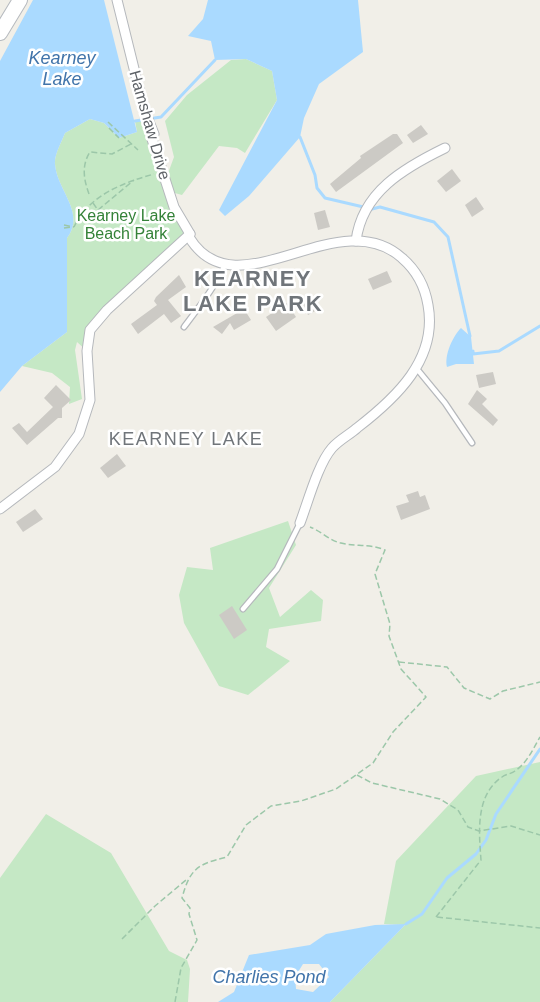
<svg xmlns="http://www.w3.org/2000/svg" width="540" height="1002" viewBox="0 0 540 1002" font-family="Arial,sans-serif">
<style>
.green{fill:#c5e8c5}
.water{fill:#aadaff;fill-rule:evenodd}
.lines{fill:none;stroke-linecap:round;stroke-linejoin:round}
.stream{stroke:#aadaff;stroke-width:3}
.building{fill:#cccac5}
.lane-casing{stroke:#b5b8bc;stroke-width:7}
.street-casing{stroke:#b5b8bc;stroke-width:11}
.secondary-casing{stroke:#b6babf;stroke-width:16}
.path{stroke:#9cc7a9;stroke-width:1.5;stroke-dasharray:6 3;stroke-linecap:butt}
.lane{stroke:#fff;stroke-width:4.5}
.street{stroke:#fff;stroke-width:9}
.secondary{stroke:#fff;stroke-width:14}
.labels{text-anchor:middle;dominant-baseline:central;stroke-width:5;stroke-linejoin:round;paint-order:stroke}
.street-label{font-size:16px;fill:#5f6368;stroke:#fff}
.park-label{font-size:16px;fill:#348238;stroke:#fff}
.water-label{font-size:18px;font-style:italic;fill:#4174aa;stroke:#fff}
.neighbourhood-label{font-size:18px;letter-spacing:1.5px;fill:#70757a;stroke:#fff}
.district-label{font-size:22px;font-weight:bold;letter-spacing:1.5px;fill:#70757a;stroke:#fff}
</style>
<rect width="100%" height="100%" fill="#f1efe8"/>
<!-- green -->
<g class="green">
<path d="M246,59L272,71L277,100L245,153L237,148L219,146L182,195L171,192L167,176L174,157L165,121L187,95L231,60Z"/>
<path d="M90,119L104,123L119,138L137,132L135,121L148,120L167,183L190,234L100,321L89,340L87,351L77,342L75,350L82,399L69,404L70,387L52,373L22,366L67,332V238C86,212 57,191 55,164C54,155 62,141 65,133Z"/>
<path d="M288,521L296,545L269,588L280,617L311,590L323,600L321,621L269,629L266,647L290,661L248,695L219,686L184,623L179,595L187,567L213,570L210,548Z"/>
<path d="M540,762V1002H330L405,925L384,924L396,861L476,776Z"/>
<path d="M46,814L111,853L169,951L187,960L190,969L188,1002H0V878Z"/>
</g>
<!-- water -->
<g class="water">
<path d="M33,0H104L137,132L119,138L104,123L90,119L65,133C62,141 54,155 55,164C57,191 86,212 67,238V332L22,366L0,392V61Z"/>
<path d="M208,0H358L363,52L319,84L304,118L300,137L249,196L225,216L219,210L277,100L272,71L246,59L215,60L211,41L188,36L203,19Z"/>
<path d="M461,328L471,337L474,364H456L447,367C444,355 453,336 461,328Z"/>
<path d="M406,924L330,1002H218L234,992L249,955L310,945L326,934L375,925ZM303,964H319L329,977L313,992L296,989L295,977Z"/>
</g>
<g class="lines">
<!-- stream -->
<g class="stream">
<path d="M135,121L161,117L215,60"/>
<path d="M300,137L315,175L317,188L325,198L372,209L380,207L434,222L448,237L470,336"/>
<path d="M473,351V354L499,351L540,326"/>
<path d="M406,924L422,914L447,878L476,854L486,840L496,814L540,749"/>
</g>
</g>
<!-- building -->
<g class="building">
<path d="M421,125L428,134L413,143L407,135Z"/>
<path d="M393,134H397L403,143L336,192L330,184L361,158L360,156Z"/>
<path d="M452,169L461,181L446,192L437,181Z"/>
<path d="M476,197L484,209L472,217L465,205Z"/>
<path d="M325,210L330,227L318,230L314,213Z"/>
<path d="M387,271L392,282L373,290L368,279Z"/>
<path d="M179,275L186,287L168,300L181,316L171,323L164,314L138,334L131,324L157,305L154,301L156,297Z"/>
<path d="M312,295L317,310L308,315L301,299Z"/>
<path d="M287,303L296,317L276,331L266,317Z"/>
<path d="M244,309L251,320L234,330L230,323L222,334L213,327Z"/>
<path d="M493,372L496,384L479,388L476,375Z"/>
<path d="M56,385L71,400L62,408V418H58L27,445L12,428L19,423L27,432L53,407L44,398Z"/>
<path d="M477,390L487,399L482,404L498,420L493,426L468,404Z"/>
<path d="M117,454L126,466L108,478L100,468Z"/>
<path d="M418,491L420,497L425,495L430,509L401,520L396,506L409,502L406,495Z"/>
<path d="M35,509L43,519L23,532L16,522Z"/>
<path d="M232,606L247,630L234,639L219,615Z"/>
</g>
<g class="lines">
<!-- lane casing -->
<g class="lane-casing">
<g id="lane">
<path d="M184,327C193,315 223,277 224,265"/>
<path d="M417,369L445,403L472,443"/>
<path d="M243,609L277,569L300,523"/>
</g>
</g>
<!-- street casing -->
<g class="street-casing">
<g id="street">
<path d="M117,0L144,109L154,134L151,136L174,207L190,234L189,237C236,315 338,200 402,258C416,270 425,287 428,305C438,359 396,398 357,428C349,435 339,440 332,448C318,464 308,502 300,523"/>
<path d="M356,241C362,192 404,168 445,148"/>
<path d="M0,509L55,467L79,434L90,400L87,351L90,330L107,310L190,234"/>
</g>
</g>
<!-- secondary casing -->
<g class="secondary-casing">
<path id="secondary" d="M0,33L20,0"/>
</g>
<!-- path -->
<g class="path">
<path d="M108,122L138,150"/>
<path d="M109,128L119,138"/>
<path d="M89,194C84,180 81,166 90,152L112,154L131,144"/>
<path d="M93,203L104,219"/>
<path d="M98,210L134,180"/>
<path d="M64,225L74,227"/>
<path d="M74,227C88,196 122,183 154,174"/>
<path d="M64,228L71,227"/>
<path d="M399,662L447,667L464,688L490,699L503,691L540,682"/>
<path d="M357,775L372,783L440,799L458,810L468,827L479,831L511,826L540,835"/>
<path d="M436,917L481,860C479,833 475,795 502,777C506,774 511,774 515,771C527,763 533,749 540,737"/>
<path d="M437,917L540,928"/>
<path d="M122,939L155,906L186,880"/>
<path d="M175,1002L181,968L197,940L189,914L190,908L182,898C190,869 197,864 227,857L246,825L271,806L301,801L336,789L373,763L393,732L426,697L401,669L389,636L390,624L375,574L385,550C368,543 356,547 341,543C330,541 321,531 310,527"/>
</g>
<!-- lane -->
<use href="#lane" class="lane"/>
<!-- street -->
<use href="#street" class="street"/>
<!-- secondary -->
<use href="#secondary" class="secondary"/>
</g>
<g class="labels">
<!-- street labels -->
<g class="street-label">
<text transform="translate(150 125) rotate(74)">Hamshaw Drive</text>
</g>
<!-- park labels -->
<g class="park-label">
<text x="126" y="215">Kearney Lake<tspan x="126" dy="18">Beach Park</tspan></text>
</g>
<!-- water labels -->
<g class="water-label">
<text x="62" y="58">Kearney<tspan x="62" dy="21">Lake</tspan></text>
<text x="269" y="977">Charlies Pond</text>
</g>
<!-- neighbourhood labels -->
<g class="neighbourhood-label">
<text x="186" y="439">KEARNEY LAKE</text>
</g>
<!-- district labels -->
<g class="district-label">
<text x="253" y="278">KEARNEY<tspan x="253" dy="25">LAKE PARK</tspan></text>
</g>
</g>
</svg>
